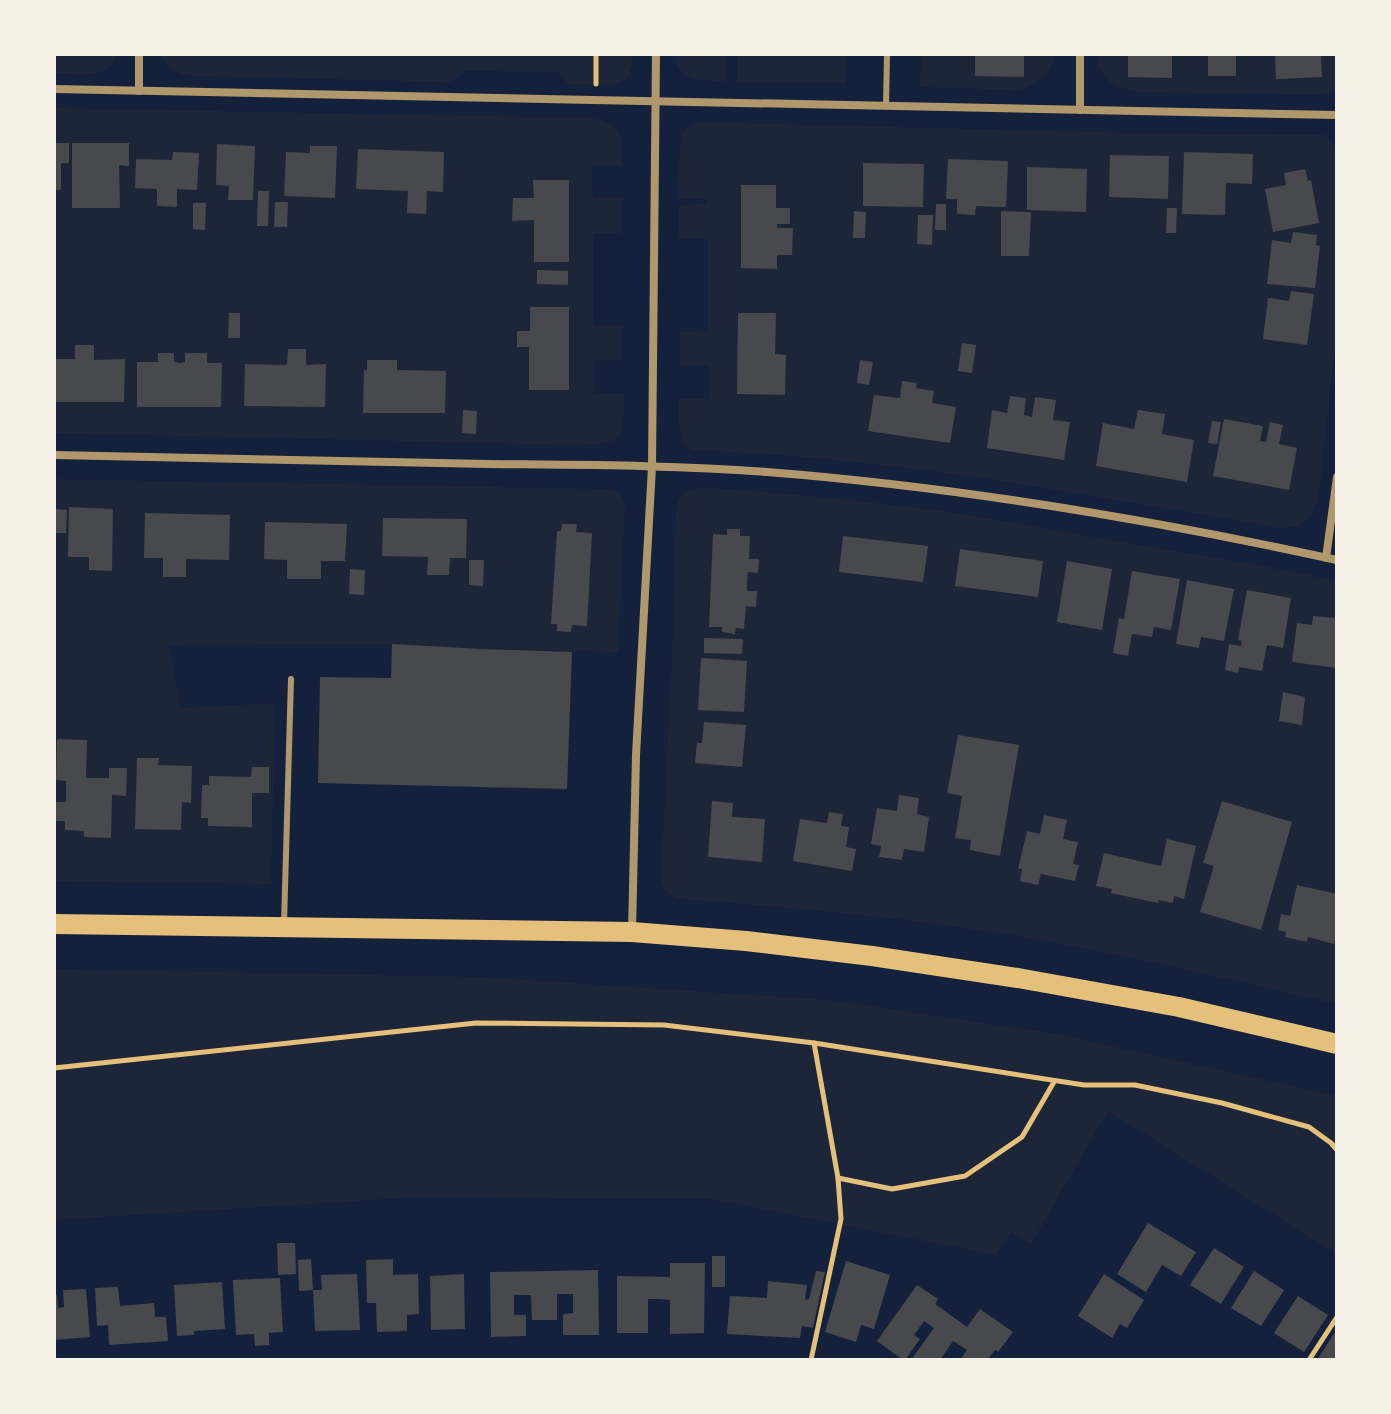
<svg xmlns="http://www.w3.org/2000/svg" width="1391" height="1414" viewBox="0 0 1391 1414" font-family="'Nunito Sans',sans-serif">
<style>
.green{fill:#1d2539}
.building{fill:#48494c}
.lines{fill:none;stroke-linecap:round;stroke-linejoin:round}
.path{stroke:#e5c07b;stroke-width:5}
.service{stroke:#b1986c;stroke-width:6}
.minor{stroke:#b1986c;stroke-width:8}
.primary{stroke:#e5c07b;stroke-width:20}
</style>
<rect width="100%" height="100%" fill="#14213d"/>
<!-- green -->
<g class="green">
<path d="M54,54H117C110,81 76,73 54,73Z"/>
<path d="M162,54H633L632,67L627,79L614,85L568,84L558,72L466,71L451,82L192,76C178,74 164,69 162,54Z"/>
<path d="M675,54H727L726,81C704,81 677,82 675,54Z"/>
<path d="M825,54H847L846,83L737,82V55L824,56Z"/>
<path d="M921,54H1055C1049,75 1037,87 1015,90L920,87Z"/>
<path d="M1095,54H1337V89L1330,93L1320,95L1138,92C1113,87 1101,81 1095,54Z"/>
<path d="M54,108L592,118C625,126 622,135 622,166L592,165L593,198H622V233H593V326H622V360L593,361L594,393H624C624,441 626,443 577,445L54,433Z"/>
<path d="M697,122L1177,134L1325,135L1337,150V327L1319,493C1312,518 1306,528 1279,528C1134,503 990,476 845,461C794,455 743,453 693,450L685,446L679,427V399H709V366H680V332L708,331V239H679V205L707,204V199H678L680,141C683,131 687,127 697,122Z"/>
<path d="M54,479L610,489C620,492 623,496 625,507L618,652L482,649L392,644L169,645L181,708L275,703L271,884L54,881Z"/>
<path d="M702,487L823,497L944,511L1302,573L1337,582V1004C1222,978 1107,950 991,932C888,916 785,907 681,899C669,896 664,892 661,880L672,654L676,512C679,494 683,490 702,487Z"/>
<path d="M54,969L483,977L830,1000L1057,1034L1337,1096V1254L1108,1111L1031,1244L1011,1232L996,1255L710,1199L403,1198L54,1220Z"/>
</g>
<!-- building -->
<g class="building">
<path d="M975,54H1024V77L975,76Z"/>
<path d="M1128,54H1172V78L1128,77Z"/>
<rect x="1208" y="54" width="28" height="22"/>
<path d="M1275,54H1321L1322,77L1276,79Z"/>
<path d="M54,143H69V163H61V190H54Z"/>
<path d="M72,143H129V166L119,165L120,208H72Z"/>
<path d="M217,144L255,146L253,200H228L229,186L216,185Z"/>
<path d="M310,146H337L335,198L284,196L286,152L310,153Z"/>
<path d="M358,149L444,152L443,192L427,191L426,214L407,213L408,191L356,189Z"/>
<path d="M173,152L199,153L197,190L177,189V207L157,206V189L135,188L136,159L172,160Z"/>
<path d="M1184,152L1253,154L1252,184L1226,183L1225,215L1182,214Z"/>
<path d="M1110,155L1169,156L1168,199L1109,197Z"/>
<path d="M948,159L1008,161L1006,207L976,206L975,215L957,214V199H946Z"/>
<path d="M863,163L924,164L923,207L863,206Z"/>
<path d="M1027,167L1087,169L1086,212L1027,210Z"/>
<path d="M1305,169L1308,181L1311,180L1319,223L1273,232L1265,189L1286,185L1284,173Z"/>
<path d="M533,180H569V262H534V220L512,221L513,198H534Z"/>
<path d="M741,185H776V208H790V224H777V228H793L792,255H777V269L741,268Z"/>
<path d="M258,191H269L268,226H257Z"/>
<path d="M275,202H288L287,227H274Z"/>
<path d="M193,203H206L205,230L193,229Z"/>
<path d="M936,204H946V230H935Z"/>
<path d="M1167,208H1177L1176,233H1166Z"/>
<path d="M854,211L866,212L865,238H853Z"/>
<path d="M1001,211L1031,212L1029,256H1001Z"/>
<path d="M918,215H933L932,245L917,244Z"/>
<path d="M1293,232L1317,235L1316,245L1320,246L1315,288L1267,284L1272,240L1291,243Z"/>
<path d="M537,270L568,271V285L537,284Z"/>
<path d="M1291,291L1314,294L1307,345L1263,339L1268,298L1289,301Z"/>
<path d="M530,307H569V390H529V347H517V331H530Z"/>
<path d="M229,313H240V338H228Z"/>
<path d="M738,313H776L775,354L786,355L785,395L737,394Z"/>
<path d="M962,343L976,345L972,373L958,371Z"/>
<path d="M75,345H94V360L125,359L124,402H54V359H75Z"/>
<path d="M288,349H306V365L326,364L325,407L244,406L245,364L287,365Z"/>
<path d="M158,353H174V362L180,363L185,362V353H207V363H222L221,407H137V362H158Z"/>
<path d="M367,360H397V370L446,371L445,413H363L364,370H367Z"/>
<path d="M860,360L873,362L869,385L857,383Z"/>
<path d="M902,381L917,383L916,388L934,391L932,403L956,407L950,443L868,431L874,395L900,398Z"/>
<path d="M1010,396L1026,398L1024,415L1032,417L1035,397L1056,400L1053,420L1070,422L1064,460L987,448L992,410L1007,413Z"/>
<path d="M463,410L477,411L476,434L462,433Z"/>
<path d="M1138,410L1165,414L1162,434L1194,440L1187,482L1096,466L1103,423L1134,429Z"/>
<path d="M1224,419L1263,426L1260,441L1266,442L1270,422L1283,425L1279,444L1297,448L1289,490L1213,476Z"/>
<path d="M1212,421L1221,422L1217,444L1208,443Z"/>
<path d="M69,507L113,509L112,571L89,570V557H68Z"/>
<path d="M55,509L67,510L66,533H54Z"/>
<path d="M145,513L230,515L229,560L186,559V577H163V558H144Z"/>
<path d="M383,518L467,519L466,558H450L449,575H427L428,557L382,556Z"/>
<path d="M265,522L347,524L345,561H321V579H287V560L264,559Z"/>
<path d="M562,524H577L576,532L592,533L587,626L572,625L571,632L557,631V624H551L557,531H561Z"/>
<path d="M727,529H740V536H750L749,559H759L758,573L748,572L747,583V591H757L756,607L746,606L744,629L736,628L735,634L722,632V627H709L713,534L727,535Z"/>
<path d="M843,536L928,546L923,582L839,572Z"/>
<path d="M960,549L1043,561L1038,597L955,586Z"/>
<path d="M469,560H484L483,586L469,585Z"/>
<path d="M1067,561L1112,569L1102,630L1057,622Z"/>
<path d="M350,569L365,570L364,595L349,594Z"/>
<path d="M1132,571L1180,579L1171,630L1154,627L1152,637L1132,634L1128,656L1113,653L1119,618L1124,619Z"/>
<path d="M1187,580L1234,589L1224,641L1201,637L1199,648L1176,644Z"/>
<path d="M1247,590L1291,598L1283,648L1267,645L1262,671L1239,667L1238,673L1225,670L1229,644L1241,646L1242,641L1238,640Z"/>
<path d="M1313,616L1337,618V668L1292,662L1297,623L1312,625Z"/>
<path d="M704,638L743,639L742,654L704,653Z"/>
<path d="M392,644L482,649L572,652L567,789L318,783L320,677L391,678Z"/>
<path d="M701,658L747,661L744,712L698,710Z"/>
<path d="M1283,692L1305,697L1302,725L1279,721Z"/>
<path d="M704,722L746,725L742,767L695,763L697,743H702Z"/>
<path d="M958,735L1019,745L1000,856L970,850L971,840L955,838L962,796L947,793Z"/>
<path d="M57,739L87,740L86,778H109V768H127L126,796L112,795L111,838L84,837V831L65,830V821H56V802H66V781L56,780Z"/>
<path d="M137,758H159L158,765L192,766L191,803L182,802L181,830L135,829Z"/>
<path d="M252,767H269V793H252V827L208,826V818H201L202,785H209V776L251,777Z"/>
<path d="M899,795L919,798L917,814L929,817L924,852L904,849L902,860L879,857L881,846L871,844L877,808L897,811Z"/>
<path d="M712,801L733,803L732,817L765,819L762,862L708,857Z"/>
<path d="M1222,801L1292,822L1261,930L1200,912L1214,866L1203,863Z"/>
<path d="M829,812L843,814L841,826L849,827L846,847L856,849L852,871L793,861L800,819L827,823Z"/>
<path d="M1044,815L1067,820L1063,839L1078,842L1073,864L1079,865L1075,881L1041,874L1038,885L1020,881L1022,869H1018L1027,831L1040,834Z"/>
<path d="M1167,839L1196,846L1184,899L1174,896L1173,903L1159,900L1158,903L1111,893L1112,889L1096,886L1104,853L1161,866Z"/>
<path d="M1297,885L1337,894V933L1334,944L1308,937L1307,942L1285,937L1286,932L1278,930L1281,914L1290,916Z"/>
<path d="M1148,1223L1196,1252L1181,1276L1162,1265L1146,1292L1117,1274Z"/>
<path d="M277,1243H295L296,1274L278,1275Z"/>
<path d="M1214,1248L1244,1267L1221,1304L1190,1285Z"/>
<rect x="712" y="1256" width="13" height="31"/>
<path d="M311,1259L313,1290L299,1291L298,1260Z"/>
<path d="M393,1259V1275L418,1274L419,1314L407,1315V1331L377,1332L376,1303H367L366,1260Z"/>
<path d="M846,1261L890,1275L874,1329L861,1325L856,1342L825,1332Z"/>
<path d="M670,1263H705L704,1333L670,1334V1300L659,1299H648V1333H617V1276L670,1277Z"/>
<path d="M598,1270L599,1335H563V1314L573,1313V1294H557V1320H532L531,1295H514V1315H526V1336L491,1337L490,1272Z"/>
<path d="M816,1271L825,1272L813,1328L802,1326L800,1338L727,1334L730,1296L767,1298L768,1281L807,1285L805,1300L809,1299Z"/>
<path d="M1254,1271L1284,1290L1261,1326L1231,1308Z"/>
<path d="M357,1274L360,1330L315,1331L313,1290H322L321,1275Z"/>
<path d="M464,1274L465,1329L431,1330L430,1276Z"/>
<path d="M1104,1274L1144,1300L1127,1328L1120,1324L1112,1338L1078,1316Z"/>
<path d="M280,1278L283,1332L269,1333V1345L255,1346L254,1334L236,1335L233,1280Z"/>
<path d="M222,1282L225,1329L194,1331V1335L177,1336L174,1285Z"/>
<path d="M917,1285L938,1299L935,1304L967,1327L980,1309L1013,1332L998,1352L995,1350L987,1360H960L967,1350L953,1341L940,1360H911L934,1328L924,1321L914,1335L920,1339L905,1360H903L877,1341Z"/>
<path d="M118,1287L120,1306L154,1303L155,1317H166L168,1341L109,1345L108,1325L97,1326L95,1288Z"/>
<path d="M86,1289L90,1337L54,1340V1295H57L58,1308L64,1307L63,1290Z"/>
<path d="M1298,1296L1328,1315L1304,1352L1274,1333Z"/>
<path d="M1337,1329V1360H1317Z"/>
</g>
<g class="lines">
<!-- path -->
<g class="path">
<path d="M596,84V54"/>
<path d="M54,1068L476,1023L664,1025L814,1043L1084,1085H1135L1222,1103L1309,1127L1331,1143L1337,1150"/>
<path d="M838,1178L892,1189L965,1176L1022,1137L1054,1082"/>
<path d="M811,1360L841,1219L838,1178L814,1043"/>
<path d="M1309,1360L1337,1317"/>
</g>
<!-- service -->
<g class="service">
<path d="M886,106L887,54"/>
<path d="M284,924L291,679"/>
</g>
<!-- minor -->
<g class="minor">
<path d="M54,89L1337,115"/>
<path d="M139,91V54"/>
<path d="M1080,110V54"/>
<path d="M54,455C199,458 344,461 488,464C581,465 675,465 767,472C959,487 1149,519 1337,560"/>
<path d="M1326,558L1337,477"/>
<path d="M632,932L636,755L652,467L656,54"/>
</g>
<!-- primary -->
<path class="primary" d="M54,924L632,932L746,941L872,956L1018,978L1179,1007L1337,1044"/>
</g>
<!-- border -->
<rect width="1391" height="1414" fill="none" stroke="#f6f1e7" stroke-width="112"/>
</svg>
